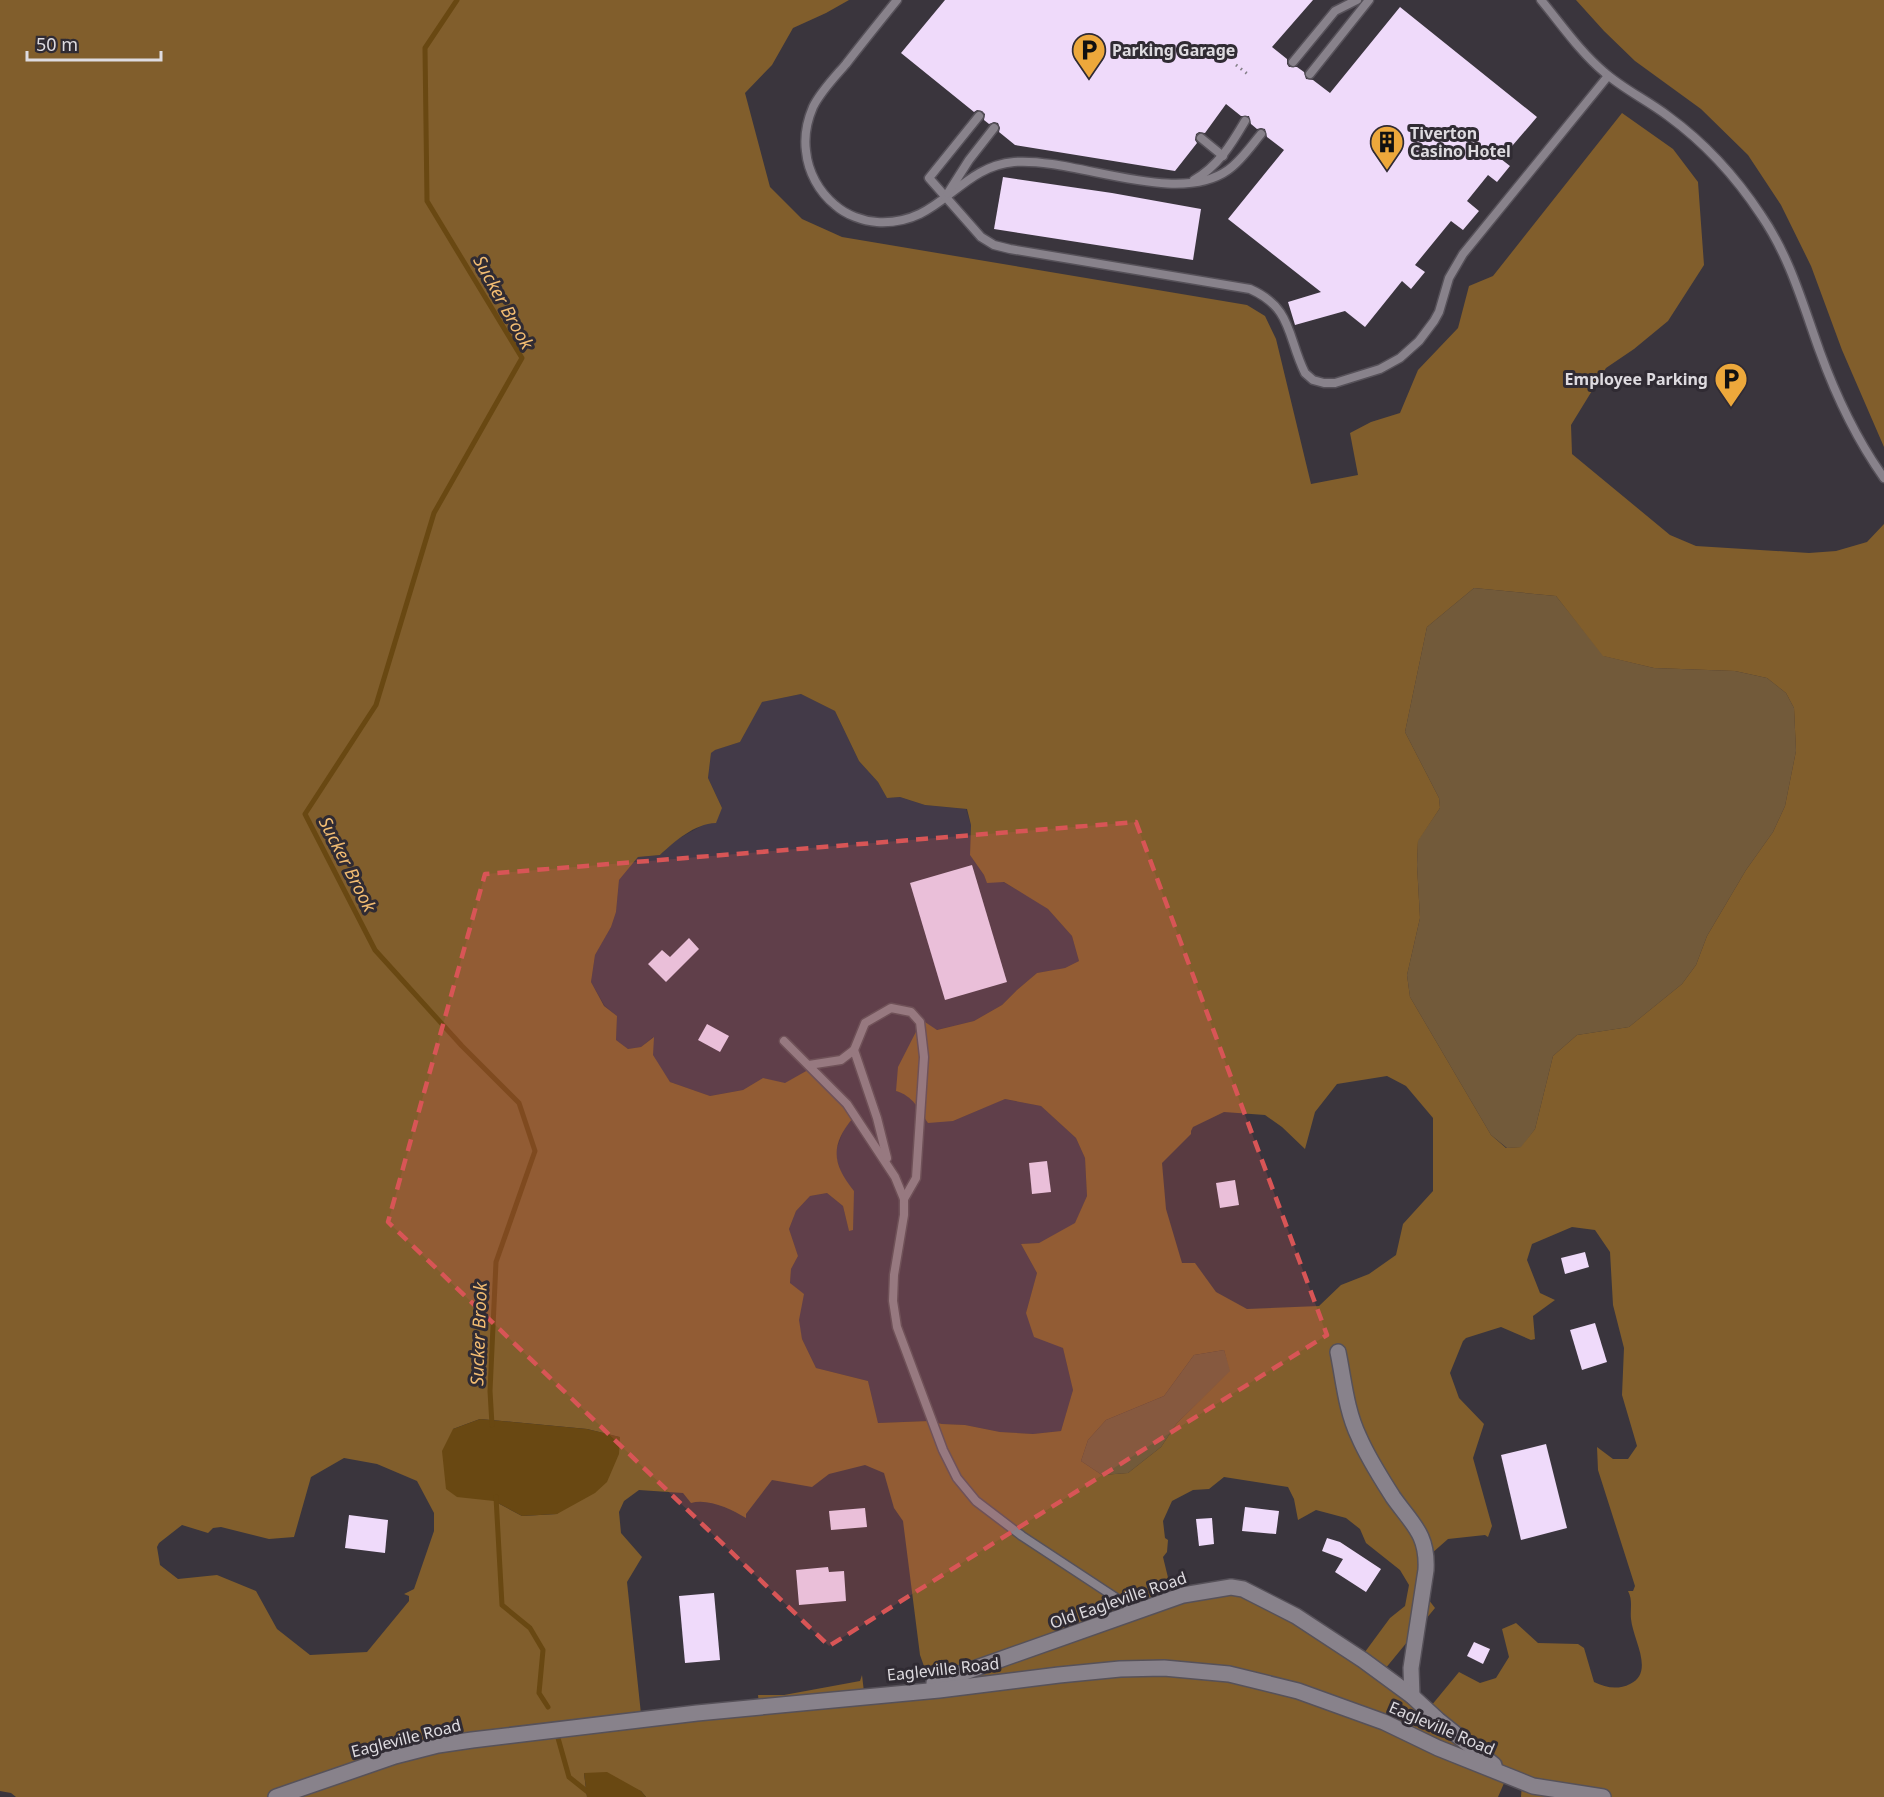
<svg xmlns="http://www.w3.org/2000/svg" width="1884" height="1797" viewBox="0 0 1884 1797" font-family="'Noto Sans',sans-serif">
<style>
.built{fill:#433a48}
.green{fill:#725a3a}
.forest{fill:#815e2c;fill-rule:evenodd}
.water{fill:#694812}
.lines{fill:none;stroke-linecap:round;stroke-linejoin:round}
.stream{stroke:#694812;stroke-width:5}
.building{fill:#efdafa}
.lane-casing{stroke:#565159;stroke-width:11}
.street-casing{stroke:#565159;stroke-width:18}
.path{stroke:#837f86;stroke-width:3;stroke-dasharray:1.5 4.5;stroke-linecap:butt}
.lane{stroke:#88828b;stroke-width:8}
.street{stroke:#88828b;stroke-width:15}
.marked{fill:#d85556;fill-opacity:0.2;stroke:#d85556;stroke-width:4.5;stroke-dasharray:12 8;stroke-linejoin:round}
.labels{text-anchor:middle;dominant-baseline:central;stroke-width:6;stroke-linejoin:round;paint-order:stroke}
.poi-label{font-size:16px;font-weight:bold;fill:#dedbe0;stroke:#302b33;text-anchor:start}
.street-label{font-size:16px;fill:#dedbe0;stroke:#302b33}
.water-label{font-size:18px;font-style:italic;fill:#f2bc72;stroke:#302b33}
</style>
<rect width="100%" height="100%" fill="#3a353d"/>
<!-- built -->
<path class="built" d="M801,694L835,711L859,761L878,782L887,798L900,797L925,805L966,809L971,825L970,855L984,875L987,882H1003L1027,895L1048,909L1072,936L1079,961L1065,968L1037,973L1017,990L1002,1005L974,1021L936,1030L896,1091L906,1094L917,1105L953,1121L1004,1099L1041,1106L1076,1138L1085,1158L1087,1196L1075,1224L1039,1243L1021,1244L1037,1273L1026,1313L1063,1348L1073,1390L1061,1431L1033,1434L1000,1432L965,1425L942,1424L929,1421L878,1423L868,1381L816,1368L802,1339L790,1283L791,1269L798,1256L789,1229L796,1211L810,1196L827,1193L843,1206L849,1230L854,1191L843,1178L835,1154L849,1115L842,1099L763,1078L743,1090L710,1096L670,1082L652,1055L653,1037L641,1047L628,1049L616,1040L617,1016L605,1006L591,982L595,955L611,927L616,912L619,880L638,857L660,855L676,840L707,823L722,808L708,778L711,753L714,750L740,742L761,702Z"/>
<!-- green -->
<g class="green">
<path d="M1474,588L1556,596L1604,656L1654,668L1735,671L1767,678L1786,693L1794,708L1796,751L1785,806L1773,832L1746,870L1707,936L1696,965L1682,984L1629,1027L1577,1035L1553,1056L1535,1129L1522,1147L1507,1148L1491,1135L1410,997L1407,975L1420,918L1417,865L1418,840L1440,808L1439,798L1405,732L1427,627Z"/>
<path d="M1224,1350L1231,1371L1177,1423L1161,1447L1128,1473L1102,1475L1081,1461L1088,1440L1106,1420L1164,1396L1194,1355Z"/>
</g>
<!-- forest -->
<g class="forest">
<path d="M0,0H849L826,13L793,28L772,65L745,93L770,187L802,219L842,237L1247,305L1265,316L1276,339L1311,484L1358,475L1350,433L1371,422L1400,413L1418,370L1458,328L1469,286L1493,276L1622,113L1673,149L1698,182L1704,265L1668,321L1634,349L1606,368L1571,425L1572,454L1670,535L1696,546L1809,553L1836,551L1867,542L1884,524V1797H1521L1522,1783L1508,1774L1498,1797H646L641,1791L584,1773L587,1797H16L11,1793L0,1791ZM1474,588L1556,596L1603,656L1654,668L1735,671L1767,678L1786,693L1794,708L1796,751L1785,806L1773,832L1746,870L1707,936L1696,965L1682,984L1629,1027L1577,1035L1553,1056L1535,1129L1521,1147L1506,1148L1491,1135L1410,997L1407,975L1420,918L1417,865L1418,841L1440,808L1439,798L1405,732L1427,627ZM801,694L835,711L859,761L878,782L887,798L900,797L925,805L967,809L971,825L970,855L984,875L987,883L1004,882L1048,909L1072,936L1079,961L1065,968L1037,973L1017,990L1002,1005L974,1021L937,1030L922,1020L898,1067L896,1091C913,1096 919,1109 928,1123L953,1121L1005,1099L1041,1106L1076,1138L1085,1158L1087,1196L1075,1223L1039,1243L1021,1244L1037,1273L1026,1313L1034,1337L1063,1348L1073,1390L1061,1431L1033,1434L1000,1432L965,1425L942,1424L929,1421L878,1423L868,1381L816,1368L802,1339L799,1320L804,1294L790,1283L791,1269L798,1256L789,1229L796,1211L810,1196L827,1193L843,1206L849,1231L853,1230L854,1191C832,1164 830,1145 853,1118L849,1115L842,1099L808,1070L785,1083L763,1078L743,1090L710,1096L670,1082L653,1055L654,1037L641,1047L628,1049L616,1040L617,1016L604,1006L591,982L595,955L611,927L616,912L619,880L638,857L660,855C675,841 694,824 716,823L722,808L708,778L711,753L715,750L740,742L762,702ZM1387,1076L1406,1086L1433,1118V1191L1403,1224L1396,1255L1369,1274L1341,1285L1319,1306L1247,1309L1216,1292L1195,1263H1182L1166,1209L1162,1163L1191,1134V1131L1193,1127L1224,1112L1265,1115L1282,1127L1305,1149L1315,1112L1337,1084ZM1572,1227L1595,1230L1610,1252L1613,1305L1624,1348L1622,1395L1637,1446L1628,1459H1613L1597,1447L1598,1470L1635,1586L1633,1591H1628C1633,1600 1630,1609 1631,1619C1633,1640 1655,1672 1630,1684C1618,1690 1606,1688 1594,1682L1584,1648L1578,1644L1538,1643L1516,1623L1502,1629L1509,1657L1496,1678L1480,1683L1459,1672L1431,1706L1385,1669L1435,1608L1419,1587L1423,1561L1448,1539L1485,1535L1488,1537L1492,1526L1473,1458L1484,1424L1459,1398L1450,1373L1463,1341L1466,1338L1501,1327L1531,1340L1535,1339L1533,1316L1555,1300L1540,1293L1527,1260L1532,1244ZM1224,1350L1230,1371L1177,1423L1161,1447L1128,1473L1102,1475L1081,1461L1088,1440L1106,1420L1164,1396L1194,1355ZM480,1419L587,1429L619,1437L557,1514L522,1516L494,1501L453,1429ZM344,1458L377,1464L417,1481L434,1513V1531L414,1589L404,1594L409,1596V1601L367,1652L310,1655L277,1629L256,1591L217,1575L178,1579L160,1565L157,1547L159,1543L182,1525L208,1533L213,1528L221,1527L269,1539L294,1537L311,1477ZM865,1465L884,1473L894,1508L903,1521L920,1655L930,1683L894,1692H864L862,1675L860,1681L784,1695H758L759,1704L641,1714L627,1582L642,1557L621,1533L619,1512L624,1501L639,1490L683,1493L691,1503C708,1498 731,1509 746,1518V1514L772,1480L812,1487L829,1474ZM1224,1477L1288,1487L1294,1499L1298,1520L1316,1510L1346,1518L1360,1529L1366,1543L1400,1570L1409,1585L1405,1606L1390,1618L1362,1656L1248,1588L1172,1594L1163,1557L1167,1552L1168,1540L1165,1538L1163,1521L1172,1501L1193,1490L1209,1489Z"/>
<path d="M1576,0H1884V447L1842,350L1811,266L1781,205L1748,155L1701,109L1635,61L1604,31Z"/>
</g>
<!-- water -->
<g class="water">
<path d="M480,1419L587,1429L620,1437L619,1454L607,1482L595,1493L557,1514L522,1516L494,1501L457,1497L446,1489L442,1451L453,1429Z"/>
<path d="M607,1772L641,1791L646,1797H587L584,1773Z"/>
</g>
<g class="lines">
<!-- stream -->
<g class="stream">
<path d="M457,0L425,48L427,201L522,358L434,513L376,705L305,814L375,950L462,1046L519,1103L535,1151L496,1262L490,1391L492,1425"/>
<path d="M496,1497L502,1605L530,1628L543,1650L539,1693L548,1707"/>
<path d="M558,1738L569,1777L594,1797"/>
</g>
</g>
<!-- building -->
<g class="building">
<path d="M945,0H1313L1272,47L1287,59V64L1289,67H1297L1304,72L1306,79L1313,80L1330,93L1400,7L1537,117L1501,159L1510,166L1497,182L1488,175L1467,201L1479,211L1463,230L1451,221L1415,265L1425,272L1411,289L1402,281L1365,327L1345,311L1295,325L1288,302L1321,292L1228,219L1284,150L1267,137L1265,129L1261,128L1257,129L1251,124L1249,116H1241L1226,104L1205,133L1199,132L1196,134L1195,140L1197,143L1175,171L1015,145L999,132L1000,128L998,123L994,122L989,124L984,120L985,114L982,111L977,110L974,112L901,53Z"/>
<path d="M1003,177L1112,193L1201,209L1193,260L994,229Z"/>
<path d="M972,865L1007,982L945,1000L910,883Z"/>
<path d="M689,938L699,949L666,982L648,964L662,950L670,957Z"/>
<path d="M707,1024L729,1036L720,1052L698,1040Z"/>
<path d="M1047,1161L1051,1192L1032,1194L1029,1163Z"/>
<path d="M1235,1180L1239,1205L1220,1208L1216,1183Z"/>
<path d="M1585,1252L1589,1267L1565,1274L1561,1258Z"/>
<path d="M1595,1323L1607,1362L1582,1370L1570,1330Z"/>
<path d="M1546,1444L1567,1528L1521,1540L1501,1455Z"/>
<path d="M1245,1507L1279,1511L1276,1534L1242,1531Z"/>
<path d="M865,1508L867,1527L831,1530L829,1511Z"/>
<path d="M349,1515L388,1520L385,1553L345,1548Z"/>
<path d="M1212,1518L1214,1544L1199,1546L1196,1519Z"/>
<path d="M1327,1538L1340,1542L1381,1569L1366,1592L1335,1572L1343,1559L1322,1551Z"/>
<path d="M828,1567L829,1572L844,1571L846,1601L799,1605L796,1570Z"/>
<path d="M714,1593L720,1660L685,1663L679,1596Z"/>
<path d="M1474,1642L1490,1649L1483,1664L1467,1656Z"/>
</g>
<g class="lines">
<!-- lane casing -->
<g class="lane-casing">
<g id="lane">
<path d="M897,0C880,21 863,42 846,64C834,78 821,91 813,107C807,121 804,136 806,151C808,172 819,192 835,205C846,215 863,221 877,222C941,226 957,167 1014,162C1074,157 1176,207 1228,170C1241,161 1251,146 1261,134"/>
<path d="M1541,0C1561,24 1580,52 1604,72C1623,89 1647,100 1668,116C1705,143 1736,177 1761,215C1790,257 1803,305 1820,352C1836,396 1857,440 1884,478"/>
<path d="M1293,62L1335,11L1357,0"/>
<path d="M1310,74L1369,0"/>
<path d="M979,116L929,178L981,237L994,245L1010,249L1250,289C1293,308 1287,337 1305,373L1313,380L1324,383H1335L1380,369L1400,358L1419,341L1434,321L1439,312L1449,278L1463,254L1608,76"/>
<path d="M1201,138L1223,156"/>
<path d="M1194,180C1218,166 1231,145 1245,121"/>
<path d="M948,193L969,160L994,128"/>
<path d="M784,1041L847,1104L895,1177L904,1199V1215L894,1275L893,1301L897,1327L943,1450L957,1478L976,1501L1022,1536L1136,1611"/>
<path d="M854,1050L877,1118L887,1158"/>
<path d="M809,1065L841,1060L854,1050L865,1023L891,1008L911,1012L920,1022L924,1057L916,1178L904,1199"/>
</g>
</g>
<!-- street casing -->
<g class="street-casing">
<g id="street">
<path d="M1338,1352C1344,1381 1346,1410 1359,1437C1368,1458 1381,1478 1393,1497C1412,1524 1428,1534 1426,1570L1411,1668L1412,1696"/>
<path d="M934,1683L1183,1595L1231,1587L1243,1589L1296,1616L1363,1660L1412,1696L1438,1720L1494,1765"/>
<path d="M276,1797L395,1756L438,1745L472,1740L697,1713L939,1690L1059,1675L1120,1669L1164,1668L1229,1674L1298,1691L1384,1722L1438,1748L1533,1786L1603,1797"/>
</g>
</g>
<!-- path -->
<path class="path" d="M1236,65L1249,75"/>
<!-- lane -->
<use href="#lane" class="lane"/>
<!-- street -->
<use href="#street" class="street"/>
</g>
<!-- marked area -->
<path class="marked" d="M1136,822L1327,1335L829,1646L388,1222L485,874Z"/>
<!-- icons -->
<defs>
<g id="parking-pin" transform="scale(1.725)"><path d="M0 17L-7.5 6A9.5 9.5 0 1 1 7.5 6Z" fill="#eda83b" stroke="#302b33"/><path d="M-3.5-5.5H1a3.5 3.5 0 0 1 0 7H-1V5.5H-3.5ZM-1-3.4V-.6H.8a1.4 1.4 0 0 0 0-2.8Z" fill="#111"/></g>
<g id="building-pin" transform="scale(1.725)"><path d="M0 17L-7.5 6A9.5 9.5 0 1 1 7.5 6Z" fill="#eda83b" stroke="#302b33"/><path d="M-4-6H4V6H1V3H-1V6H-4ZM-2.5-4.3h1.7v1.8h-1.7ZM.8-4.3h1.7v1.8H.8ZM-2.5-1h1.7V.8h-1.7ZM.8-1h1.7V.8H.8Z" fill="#111"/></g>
</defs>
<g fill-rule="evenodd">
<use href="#parking-pin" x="1089" y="50"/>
<use href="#building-pin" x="1387" y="142"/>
<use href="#parking-pin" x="1731" y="379"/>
</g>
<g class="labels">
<!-- poi labels -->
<g class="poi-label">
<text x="1112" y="50">Parking Garage</text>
<text x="1410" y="133">Tiverton<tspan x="1410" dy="18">Casino Hotel</tspan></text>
<text x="1708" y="379" text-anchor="end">Employee Parking</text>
</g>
<!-- street labels -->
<g class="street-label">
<text transform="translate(1118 1600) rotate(-19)">Old Eagleville Road</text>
<text transform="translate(943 1669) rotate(-6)">Eagleville Road</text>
<text transform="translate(1442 1728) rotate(23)">Eagleville Road</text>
<text transform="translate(406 1738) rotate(-14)">Eagleville Road</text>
</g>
<!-- water labels -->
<g class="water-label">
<text transform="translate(504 302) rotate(61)">Sucker Brook</text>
<text transform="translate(348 864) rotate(63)">Sucker Brook</text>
<text transform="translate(478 1334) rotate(-88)">Sucker Brook</text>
</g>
</g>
<!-- scale -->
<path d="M27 51v9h134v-9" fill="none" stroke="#dedbe0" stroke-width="3"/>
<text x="36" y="51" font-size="18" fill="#dedbe0" stroke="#302b33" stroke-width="4.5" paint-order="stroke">50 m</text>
</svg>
